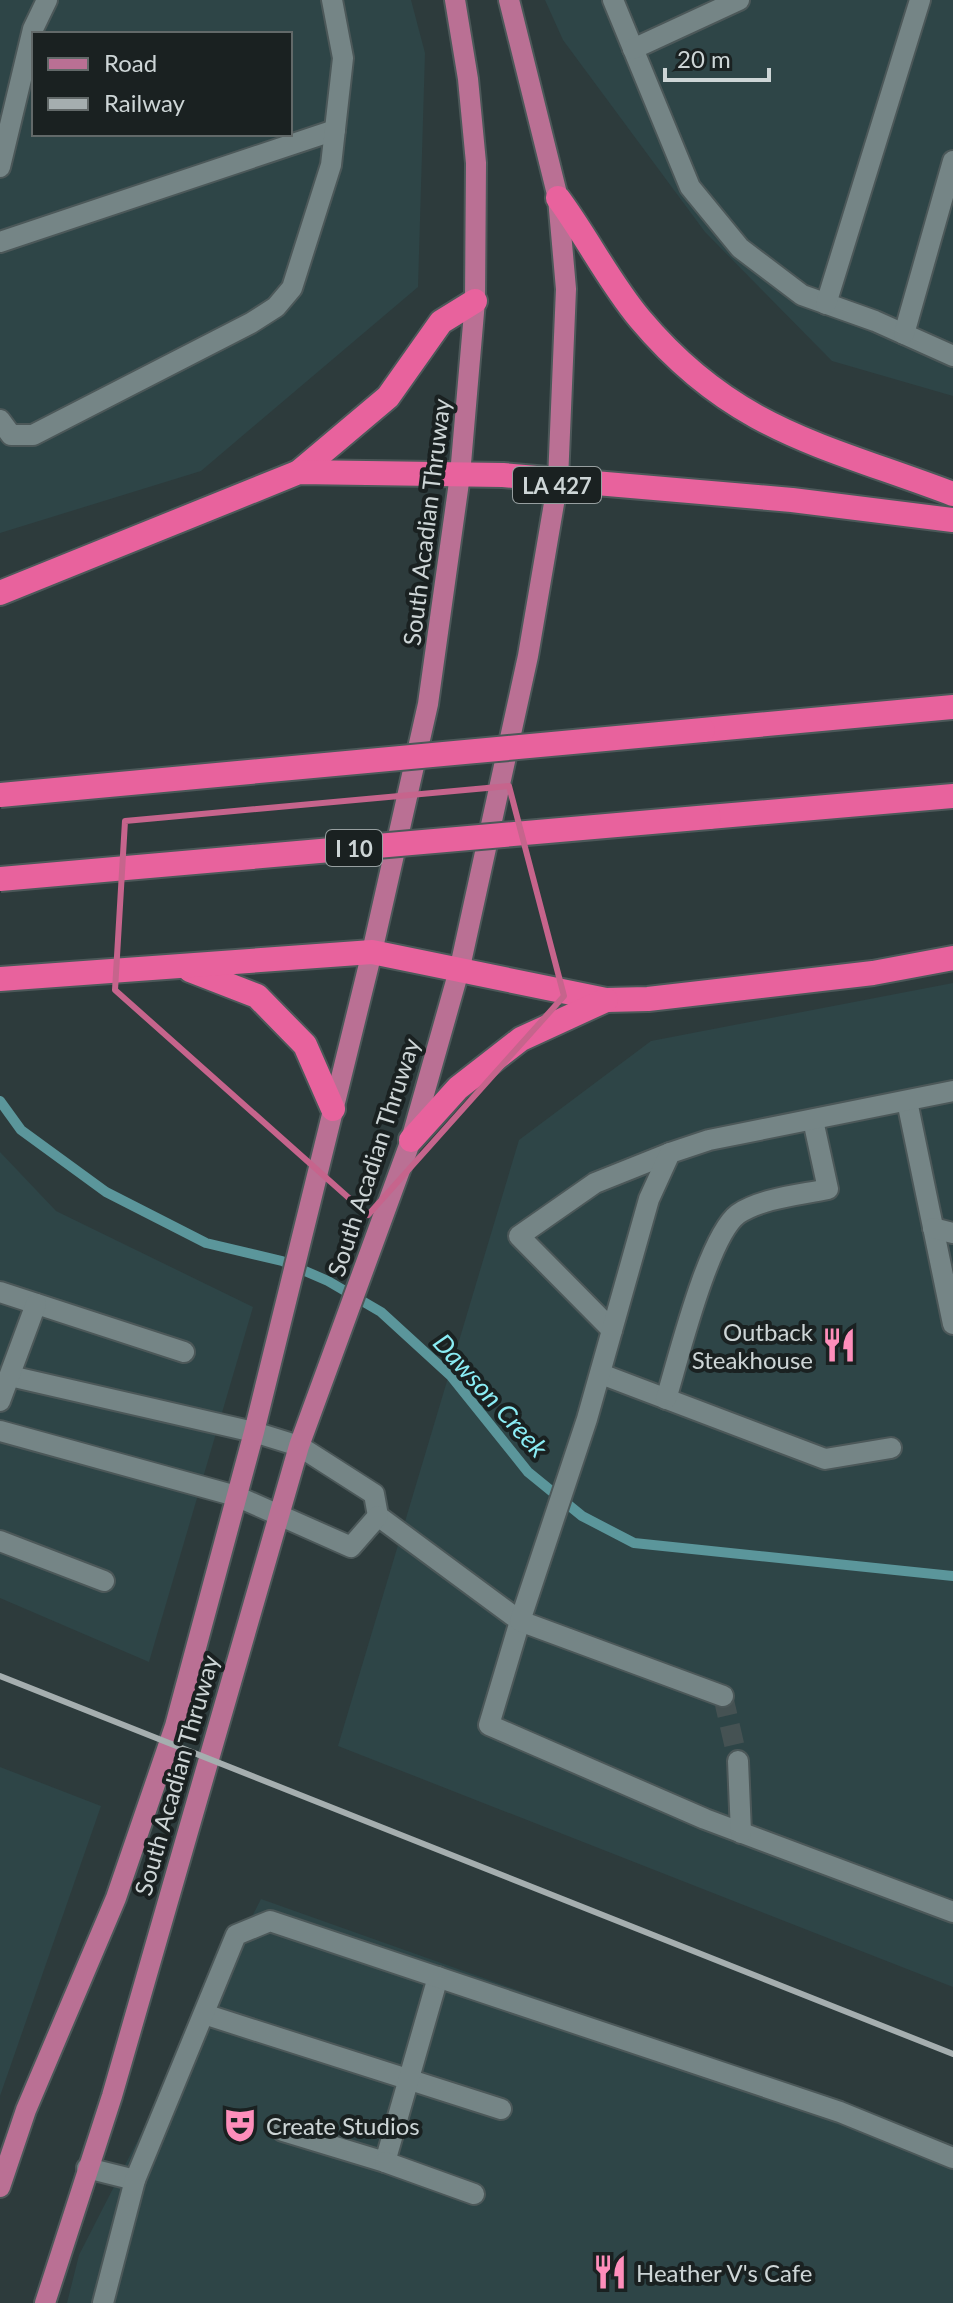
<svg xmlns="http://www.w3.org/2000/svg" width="953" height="2303" viewBox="0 0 953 2303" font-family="Lato,sans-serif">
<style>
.built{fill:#2e4547;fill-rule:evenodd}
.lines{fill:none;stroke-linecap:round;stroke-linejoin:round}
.stream{stroke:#5b969b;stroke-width:10}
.minor-tunnel{stroke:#455253;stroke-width:20;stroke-dasharray:20 10;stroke-linecap:butt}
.minor-casing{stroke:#4c5859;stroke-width:24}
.major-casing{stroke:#4c5859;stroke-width:24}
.highway-casing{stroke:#4c5859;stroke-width:28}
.minor{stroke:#758586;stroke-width:20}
.major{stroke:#ba7094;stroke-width:20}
.highway{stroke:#e8629d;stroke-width:24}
.rail{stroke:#a5aeaf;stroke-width:6}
.highway-bridge-casing{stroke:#4c5859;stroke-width:28;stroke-linecap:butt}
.highway-bridge{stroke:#e8629d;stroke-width:24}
.marked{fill:none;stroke:#c6648c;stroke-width:6;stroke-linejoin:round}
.labels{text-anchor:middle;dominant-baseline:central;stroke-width:8;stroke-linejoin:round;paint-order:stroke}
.shield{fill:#1a2121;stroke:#979fa0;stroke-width:2}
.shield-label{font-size:22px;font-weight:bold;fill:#cdd5d6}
.street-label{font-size:24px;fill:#cdd5d6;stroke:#1a2121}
.poi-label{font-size:24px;fill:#cdd5d6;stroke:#1a2121;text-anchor:start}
.water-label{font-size:26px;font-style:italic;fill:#8aecf4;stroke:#1a2121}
</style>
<rect width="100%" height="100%" fill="#2d3b3c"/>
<!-- built -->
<g class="built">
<path d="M0,0H411L425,53L418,287L201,471L0,533ZM34,34H290V134H34Z"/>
<path d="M545,0H953V396L832,361L705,232L563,40Z"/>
<path d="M953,983V1987L338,1746L519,1140L651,1041Z"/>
<path d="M0,1152L56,1211L253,1307L149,1662L0,1598Z"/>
<path d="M0,1767L101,1806L0,2096Z"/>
<path d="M261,1899L953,2145V2303H67L79,2255Z"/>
</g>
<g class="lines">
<!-- stream -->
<path class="stream" d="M0,1101L21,1130L106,1192L206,1243L282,1261L328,1281L381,1312L451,1376L528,1472L582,1516L634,1543L953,1576"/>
<!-- minor-tunnel -->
<path class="minor-tunnel" d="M723,1696L738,1761"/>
<!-- minor casing -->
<g class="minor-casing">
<g id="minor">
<path d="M613,0L690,187L740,248L802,295L875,321L953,356"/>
<path d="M633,49L739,0"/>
<path d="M0,167L33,29L47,0"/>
<path d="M0,242L335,130"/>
<path d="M826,304L920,0"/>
<path d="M904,334L953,161"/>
<path d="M0,420L11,435H33L251,323L276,307L292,288L331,165L343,58L332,0"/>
<path d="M907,1101L953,1324"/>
<path d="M933,1228L953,1233"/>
<path d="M0,1292L184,1352"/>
<path d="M612,1330L519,1236L595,1183L670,1153"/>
<path d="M601,1374L825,1459L891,1448"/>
<path d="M10,1376L254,1432L299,1446L374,1494L378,1516L520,1621L489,1725L705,1819L953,1912"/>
<path d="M666,1399C678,1360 708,1236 738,1214C762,1198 800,1195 828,1189L813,1120"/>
<path d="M0,1401L36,1304"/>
<path d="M0,1431L236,1496L351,1547L378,1516"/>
<path d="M0,1541L104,1581"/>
<path d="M723,1696L520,1621L587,1419L649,1199L670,1153L709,1140L953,1091"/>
<path d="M738,1761L741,1833"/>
<path d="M204,2014L501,2109"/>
<path d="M283,2131L385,2162L438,1977"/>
<path d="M385,2162L474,2194"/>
<path d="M87,2168L135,2180"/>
<path d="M103,2303L135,2180L236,1935L270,1921L840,2112L953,2158"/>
</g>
</g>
<!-- major casing -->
<g class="major-casing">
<g id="major">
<path d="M0,2187L26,2110L116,1898L175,1726L254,1432L372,952L428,704L460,475L475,301L476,163L468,79L455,0"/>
<path d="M45,2303L112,2096L299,1446L411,1140L460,967L528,656L558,480L566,289L558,198L509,0"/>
</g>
</g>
<!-- highway casing -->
<g class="highway-casing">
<g id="highway">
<path d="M558,198C587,237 609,282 640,319C734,431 824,445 953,494"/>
<path d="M299,472L388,397L441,322L475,301"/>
<path d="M0,593L299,472L503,475L792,500L953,520"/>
<path d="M703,730L953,707"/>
<path d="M709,817L953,796"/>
<path d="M190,970L257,996L305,1045L333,1109"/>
<path d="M0,979L372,952L606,1000L648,999L873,973L953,958"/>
<path d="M411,1140L458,1088L521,1039L606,1000"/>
</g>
</g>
<!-- minor -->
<use href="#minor" class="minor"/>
<!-- major -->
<use href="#major" class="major"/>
<!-- highway -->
<use href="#highway" class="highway"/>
<!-- rail -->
<path class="rail" d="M0,1676L953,2054"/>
<!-- highway-bridge casing -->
<g class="highway-bridge-casing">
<g id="highway-bridge">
<path d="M0,795L703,730"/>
<path d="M0,879L709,817"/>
</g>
</g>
<!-- highway-bridge -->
<use href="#highway-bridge" class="highway-bridge"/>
</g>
<!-- marked area -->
<path class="marked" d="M509,786L564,996L368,1215L115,990L125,821Z"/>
<!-- icons -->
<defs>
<g id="restaurant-bare" transform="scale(2.76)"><path d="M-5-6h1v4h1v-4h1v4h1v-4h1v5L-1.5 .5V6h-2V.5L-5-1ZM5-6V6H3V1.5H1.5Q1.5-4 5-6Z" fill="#fe8ebb" stroke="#1a2121" stroke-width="2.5" paint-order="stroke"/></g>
<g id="theatre-bare" transform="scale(2.76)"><path d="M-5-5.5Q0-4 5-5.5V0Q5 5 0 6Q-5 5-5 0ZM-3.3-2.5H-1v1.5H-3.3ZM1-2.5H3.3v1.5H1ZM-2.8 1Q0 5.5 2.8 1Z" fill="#fe8ebb" stroke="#1a2121" stroke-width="2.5" paint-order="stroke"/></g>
</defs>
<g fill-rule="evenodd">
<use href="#restaurant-bare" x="839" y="1345"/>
<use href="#theatre-bare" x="240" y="2125"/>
<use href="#restaurant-bare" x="610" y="2272"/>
</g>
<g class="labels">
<!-- shield labels -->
<g class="shield">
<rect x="513" y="467" width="88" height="36" rx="6"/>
<rect x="326" y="830" width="56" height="36" rx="6"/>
</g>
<g class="shield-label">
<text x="557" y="485">LA 427</text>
<text x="354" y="848">I 10</text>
</g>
<!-- street labels -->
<g class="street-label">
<text transform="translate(426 522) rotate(-83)">South Acadian Thruway</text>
<text transform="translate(373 1157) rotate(-72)">South Acadian Thruway</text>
<text transform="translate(176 1775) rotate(-74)">South Acadian Thruway</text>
</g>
<!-- poi labels -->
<g class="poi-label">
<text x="813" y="1331" text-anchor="end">Outback<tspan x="813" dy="28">Steakhouse</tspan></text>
<text x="266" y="2125">Create Studios</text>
<text x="636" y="2272">Heather V's Cafe</text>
</g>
<!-- water labels -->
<g class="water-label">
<text transform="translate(491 1395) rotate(48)">Dawson Creek</text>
</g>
</g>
<!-- legend -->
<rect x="32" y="32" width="260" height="104" fill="#1a2121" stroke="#626969" stroke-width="2"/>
<rect x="48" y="58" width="40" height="12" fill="#ba7094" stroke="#626969" stroke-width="2"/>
<text x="104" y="72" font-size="24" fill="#cdd5d6">Road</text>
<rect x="48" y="98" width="40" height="12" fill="#a5aeaf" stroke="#626969" stroke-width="2"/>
<text x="104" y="112" font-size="24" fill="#cdd5d6">Railway</text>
<!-- scale -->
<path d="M665 68v12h104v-12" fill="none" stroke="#cdd5d6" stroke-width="4"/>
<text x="677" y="68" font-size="24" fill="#cdd5d6" stroke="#1a2121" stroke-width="6" paint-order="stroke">20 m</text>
</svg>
